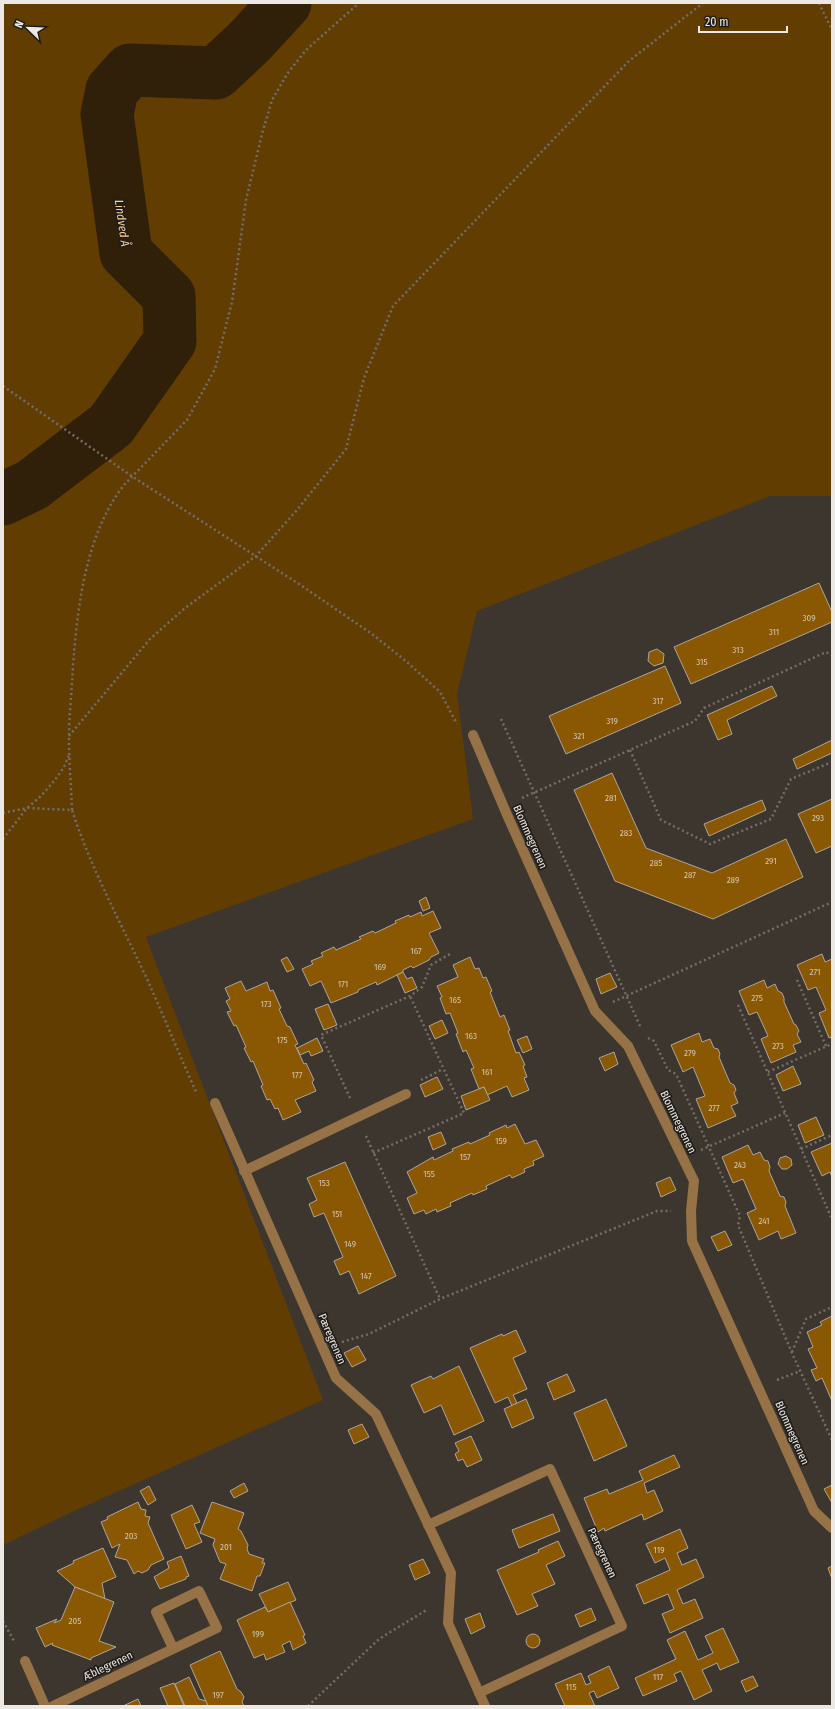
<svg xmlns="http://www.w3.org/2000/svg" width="835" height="1709" viewBox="0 0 835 1709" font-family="'Fira Sans Condensed',sans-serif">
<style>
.green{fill:#623d02}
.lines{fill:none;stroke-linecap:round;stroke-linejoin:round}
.river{stroke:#30200a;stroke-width:53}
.building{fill:#8a5802;stroke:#ada59b}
.path{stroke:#746e67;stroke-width:2.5;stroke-dasharray:2 3;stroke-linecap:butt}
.minor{stroke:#967246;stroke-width:10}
.labels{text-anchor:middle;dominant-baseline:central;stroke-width:3.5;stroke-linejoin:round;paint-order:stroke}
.number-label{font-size:9px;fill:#d4c4ab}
.street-label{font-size:11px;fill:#ece8e3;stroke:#211e1a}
.water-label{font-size:12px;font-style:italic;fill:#f9ce9b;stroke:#211e1a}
</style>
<rect width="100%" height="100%" fill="#3d362e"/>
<!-- green -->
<path class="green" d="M3,3H832V496H770L477,611L457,694L473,819L146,937L323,1400L74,1511L3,1545Z"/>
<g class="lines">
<!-- river -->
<path class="river" d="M3,499L32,485L111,425L170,341L169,296L126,253L107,114L112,90L130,70L216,73L250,41L285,3"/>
</g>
<!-- building -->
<g class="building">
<path d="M819,583L832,612V622L691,684L674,647Z"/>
<path d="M657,649L664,654L663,663L654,666L648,661L649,652Z"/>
<path d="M665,666L681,703L566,754L549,716Z"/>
<path d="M772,686L777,696L727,720L732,734L718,740L707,715Z"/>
<path d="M832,740V753L797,769L793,759Z"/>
<path d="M612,773L646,848L712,873L786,839L803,877L713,919L615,881L574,790Z"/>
<path d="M832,799V846L816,853L798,814Z"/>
<path d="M762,800L766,810L709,836L704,824Z"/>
<path d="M426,897L430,908L423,911L419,901Z"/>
<path d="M433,911L441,928L429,933L439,953L431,957L429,960L413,968L411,966L403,970V972L377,985L376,982L358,990V992L331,1003L321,981L310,986L302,969L313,964L311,961L323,956L321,953L334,947L336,950L361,939L359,937L373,931L375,933L396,923L395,921L409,915L410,917L421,912L422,916Z"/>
<path d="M822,954L825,962L832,959V1037L829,1038L819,1013L826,1010L816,987L808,990L797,965Z"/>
<path d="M287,957L294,969L287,972L281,960Z"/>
<path d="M470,957L475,969L479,968L483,978L486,977L492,991L490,992L500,1017L504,1015L510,1030L508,1031L516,1053L519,1052L525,1065L523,1066L527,1077L524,1078L529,1090L512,1097L507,1086L487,1095L484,1087L479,1089L471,1069L474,1068L466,1050L463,1052L456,1034L458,1033L450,1013L446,1014L440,998L442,997L437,986L458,977L453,965Z"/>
<path d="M403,972L407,979L412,977L417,988L405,993L397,975Z"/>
<path d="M610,973L617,987L601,994L596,979Z"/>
<path d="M764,980L767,988L775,984L778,991L782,993L784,998V1002L794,1024L796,1025L799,1031L797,1034L801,1042L793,1045L796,1052L771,1063L761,1039L768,1036L757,1012L749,1015L739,991Z"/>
<path d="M241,981L246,991L267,982L270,991L273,990L281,1008L279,1009L287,1026L290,1027L298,1044L295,1045L304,1064L306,1063L314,1080L312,1082L316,1091L295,1100L301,1112L283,1120L278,1108L275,1109L270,1099L267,1100L261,1086L263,1085L253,1061L251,1062L244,1048L246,1047L236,1025L234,1026L227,1012L231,1011L226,1001L230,999L225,988Z"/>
<path d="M328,1004L337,1025L324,1030L315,1009Z"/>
<path d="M442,1020L448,1033L435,1039L429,1026Z"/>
<path d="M699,1033L702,1042L710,1039L714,1048L718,1049L720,1054L719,1057L730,1083L734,1085L736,1090L734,1093L738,1103L731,1106L736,1116L708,1128L696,1099L705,1096L693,1067L683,1072L671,1045Z"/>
<path d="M527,1036L532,1049L523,1053L517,1040Z"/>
<path d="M317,1038L323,1051L311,1056L309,1051L300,1055L297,1048Z"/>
<path d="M614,1052L618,1064L605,1071L599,1058Z"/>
<path d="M793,1066L801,1084L783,1091L776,1075Z"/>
<path d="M437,1077L443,1089L425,1097L420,1085Z"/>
<path d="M484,1087L490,1100L466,1110L461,1096Z"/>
<path d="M816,1117L824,1135L805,1143L798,1125Z"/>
<path d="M515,1124L525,1144L536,1140L544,1156L533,1161L534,1165L524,1169L525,1172L512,1178L510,1175L486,1186L487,1189L473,1195L472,1193L450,1203L451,1206L437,1212L436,1209L426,1214L424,1210L414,1214L407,1198L417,1193L407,1172L433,1157L434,1160L453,1151L452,1149L469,1142L470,1144L490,1135L489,1133L506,1125L507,1128Z"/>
<path d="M441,1132L446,1144L433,1150L428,1137Z"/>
<path d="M832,1143V1177L830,1172L822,1176L811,1152Z"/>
<path d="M748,1145L753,1155L760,1152L764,1160L768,1161L770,1167L769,1171L780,1196L784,1197L786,1202L785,1206L796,1233L781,1239L778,1231L759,1240L747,1213L756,1209L743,1179L733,1183L722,1157Z"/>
<path d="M786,1156L791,1159L792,1165L787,1169H782L778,1164L780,1158Z"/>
<path d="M345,1162L396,1276L359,1294L349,1271L340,1275L334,1261L343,1257L324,1213L314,1217L309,1204L317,1200L307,1178Z"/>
<path d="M670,1177L676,1190L661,1197L656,1183Z"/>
<path d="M725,1231L732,1245L718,1251L711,1237Z"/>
<path d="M832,1316V1401L822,1378L816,1381L811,1370L817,1368L808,1349L813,1347L807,1332L822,1325L820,1322Z"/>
<path d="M516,1330L526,1352L513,1358L527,1389L513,1395L517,1403L512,1406L508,1397L495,1403L470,1348L502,1334L503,1336Z"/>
<path d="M358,1346L366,1360L352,1367L344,1353Z"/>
<path d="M459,1366L484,1421L454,1435L441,1405L424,1413L411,1385L431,1376L433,1379Z"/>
<path d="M567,1374L575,1391L554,1400L547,1383Z"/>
<path d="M526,1399L534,1418L512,1428L504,1409Z"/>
<path d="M606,1399L627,1446L594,1461L574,1413Z"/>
<path d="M362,1424L369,1437L354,1444L348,1430Z"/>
<path d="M471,1436L482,1460L467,1467L463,1459L458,1461L455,1454L459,1451L455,1443Z"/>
<path d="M674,1455L680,1467L644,1483L647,1493L654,1490L663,1511L644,1520L642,1514L605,1531L604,1528L598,1532L584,1498L607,1489L609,1494L643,1480L639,1471Z"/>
<path d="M244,1483L248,1491L234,1498L230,1491Z"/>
<path d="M832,1485V1503L824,1489Z"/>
<path d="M149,1486L156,1500L148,1505L140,1491Z"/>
<path d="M138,1502L141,1509L146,1510L145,1516L150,1517L148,1523L164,1559L151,1565L148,1570L142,1573L138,1571L134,1574L127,1560L115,1557L120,1544L112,1548L101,1522L108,1519L107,1517Z"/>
<path d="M212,1502L244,1513L238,1529L241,1531L248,1545L247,1549L249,1554L264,1559L262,1563H265L260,1576H257L252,1591L220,1579L226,1564L220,1562L213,1545L215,1539L200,1533Z"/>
<path d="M192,1505L200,1522L194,1524L202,1542L186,1549L171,1515Z"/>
<path d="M553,1514L560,1531L519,1548L512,1530Z"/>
<path d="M680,1529L688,1548L677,1553L682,1565L696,1559L704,1577L677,1590L683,1604L695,1599L703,1618L670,1633L662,1614L674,1609L668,1594L644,1604L636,1585L670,1570L665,1558L655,1563L646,1544Z"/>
<path d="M558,1541L565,1556L546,1565L555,1584L532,1594L538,1606L517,1615L497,1570L539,1552L538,1550Z"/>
<path d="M103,1548L116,1577L102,1583L105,1599L75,1587L57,1571L74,1563L73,1561Z"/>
<path d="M181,1556L189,1576L186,1577V1579L160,1589L154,1577L169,1568L167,1562Z"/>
<path d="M423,1559L430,1573L415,1580L409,1565Z"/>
<path d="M832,1566V1579L828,1568Z"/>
<path d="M288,1582L296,1600L268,1612L259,1594Z"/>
<path d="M75,1587L114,1602L99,1641L116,1647L91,1658V1660L52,1645L53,1643L45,1647L36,1628L57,1619L54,1623L61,1620Z"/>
<path d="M290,1602L305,1635L303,1636L306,1643L293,1650L290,1641L282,1645L285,1652L266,1660L264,1654L254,1658L237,1620L265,1607L268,1612Z"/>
<path d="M591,1608L596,1620L580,1627L575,1615Z"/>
<path d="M480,1613L485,1627L471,1634L465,1619Z"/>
<path d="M723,1628L739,1662L720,1670L717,1663L702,1670L712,1691L694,1700L681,1671L674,1674L677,1681L643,1696L635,1678L676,1659L667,1640L685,1631L698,1660L713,1653L705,1636Z"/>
<circle cx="533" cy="1641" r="7"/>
<path d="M220,1651L237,1689L241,1692L244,1697L242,1702L244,1706H208L190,1665Z"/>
<path d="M609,1666L619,1688L597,1698L594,1691L589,1693L595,1706H565L555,1684L581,1673L586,1685L591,1683L588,1676Z"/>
<path d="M753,1676L758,1686L746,1692L741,1681Z"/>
<path d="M189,1677L199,1699L206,1701L208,1706H185L175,1684Z"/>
<path d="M174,1683L184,1706H168L160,1688Z"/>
<path d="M138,1699L141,1706H123Z"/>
</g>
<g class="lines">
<!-- path -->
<g class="path">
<path d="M819,3L832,30"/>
<path d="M3,386L133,477L302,586L372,634L407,662L440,692L457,724"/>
<path d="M501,719L641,1028"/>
<path d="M69,736L150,639L185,608L256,556L297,510L346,449L364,378L393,306L629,61L703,3"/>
<path d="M630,750L661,820L710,844L771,819L791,779L832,762"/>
<path d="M522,798L695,721L704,708L826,652L832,655"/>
<path d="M72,810C71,786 69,761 69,737C69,719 71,700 72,682C76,618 83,537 124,485L187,420L215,369L232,302L246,200L262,134L272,100L287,74L306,50L359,3"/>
<path d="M3,813L27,808L72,810C91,869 121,923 147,979C164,1017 180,1056 197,1094"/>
<path d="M3,839L27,808L41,796L55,780L64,767L69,755"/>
<path d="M797,980L826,1046"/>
<path d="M613,1002L832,902"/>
<path d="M738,1005L831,1217"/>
<path d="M648,1038L654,1041L668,1070L676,1074L740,1216L738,1225L792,1353L832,1440"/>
<path d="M768,1072L832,1044"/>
<path d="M421,1080L443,1069"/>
<path d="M350,1098L321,1035L410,996L422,987L431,965L450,954"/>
<path d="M366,1136L440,1299"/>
<path d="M801,1149L832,1135"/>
<path d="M701,1150L785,1113"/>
<path d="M373,1153L464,1113L410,996"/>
<path d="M342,1342L369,1334L440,1299L657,1211H671"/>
<path d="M792,1352L806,1319L832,1307"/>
<path d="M777,1380L800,1371"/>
<path d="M3,1621L15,1643"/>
<path d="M308,1706L379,1639L428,1609"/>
</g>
<!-- minor -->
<g class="minor">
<path d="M473,735L508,817L595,1011L628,1046L694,1181L691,1211L692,1241L814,1511L832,1528"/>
<path d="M215,1103L336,1378L376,1414L451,1573L448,1623L485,1706"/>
<path d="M244,1171L406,1094"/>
<path d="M428,1525L550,1469L622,1626L479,1693"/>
<path d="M25,1661L45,1706"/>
<path d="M53,1706L217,1628L199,1591L156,1612L173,1648"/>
</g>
</g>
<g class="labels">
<!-- number labels -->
<g class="number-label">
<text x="809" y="618">309</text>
<text x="774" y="632">311</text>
<text x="738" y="650">313</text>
<text x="702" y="662">315</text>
<text x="658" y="701">317</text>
<text x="612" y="721">319</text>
<text x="579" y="736">321</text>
<text x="611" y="798">281</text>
<text x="818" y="818">293</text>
<text x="626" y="833">283</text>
<text x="771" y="861">291</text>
<text x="656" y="863">285</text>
<text x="690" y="875">287</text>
<text x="733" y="880">289</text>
<text x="416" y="951">167</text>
<text x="380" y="967">169</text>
<text x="815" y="972">271</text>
<text x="343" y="984">171</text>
<text x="757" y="998">275</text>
<text x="455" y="1000">165</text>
<text x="266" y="1004">173</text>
<text x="471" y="1036">163</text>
<text x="282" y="1040">175</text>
<text x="778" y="1046">273</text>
<text x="690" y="1053">279</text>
<text x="487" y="1072">161</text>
<text x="297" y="1075">177</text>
<text x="714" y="1108">277</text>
<text x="501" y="1141">159</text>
<text x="465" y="1157">157</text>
<text x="740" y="1165">243</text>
<text x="429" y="1174">155</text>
<text x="324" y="1183">153</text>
<text x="337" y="1214">151</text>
<text x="764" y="1221">241</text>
<text x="350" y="1244">149</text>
<text x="366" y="1276">147</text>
<text x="131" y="1536">203</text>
<text x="226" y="1547">201</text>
<text x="659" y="1550">119</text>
<text x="75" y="1621">205</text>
<text x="258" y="1634">199</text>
<text x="658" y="1677">117</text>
<text x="571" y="1687">115</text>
<text x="218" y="1695">197</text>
</g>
<!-- street labels -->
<g class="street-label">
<text transform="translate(530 837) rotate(66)">Blommegrenen</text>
<text transform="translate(678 1122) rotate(64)">Blommegrenen</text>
<text transform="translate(332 1339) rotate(67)">Pæregrenen</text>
<text transform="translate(792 1433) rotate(66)">Blommegrenen</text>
<text transform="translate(602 1553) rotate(65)">Pæregrenen</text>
<text transform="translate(108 1666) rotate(-26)">Æblegrenen</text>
</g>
<!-- water labels -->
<g class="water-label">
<text transform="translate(122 223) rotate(82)">Lindved Å</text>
</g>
</g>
<!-- border -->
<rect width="835" height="1709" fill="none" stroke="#ece8e3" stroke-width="8"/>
<!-- north arrow -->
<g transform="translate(28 28) rotate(293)" stroke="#211e1a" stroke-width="3" paint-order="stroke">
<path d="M0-3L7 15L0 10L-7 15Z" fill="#ece8e3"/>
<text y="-6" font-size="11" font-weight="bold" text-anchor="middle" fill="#ece8e3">N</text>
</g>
<!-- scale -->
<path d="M699 26v6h88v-6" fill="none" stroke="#ece8e3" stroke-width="2"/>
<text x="705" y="26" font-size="12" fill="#ece8e3" stroke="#211e1a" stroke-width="3" paint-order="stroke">20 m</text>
</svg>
